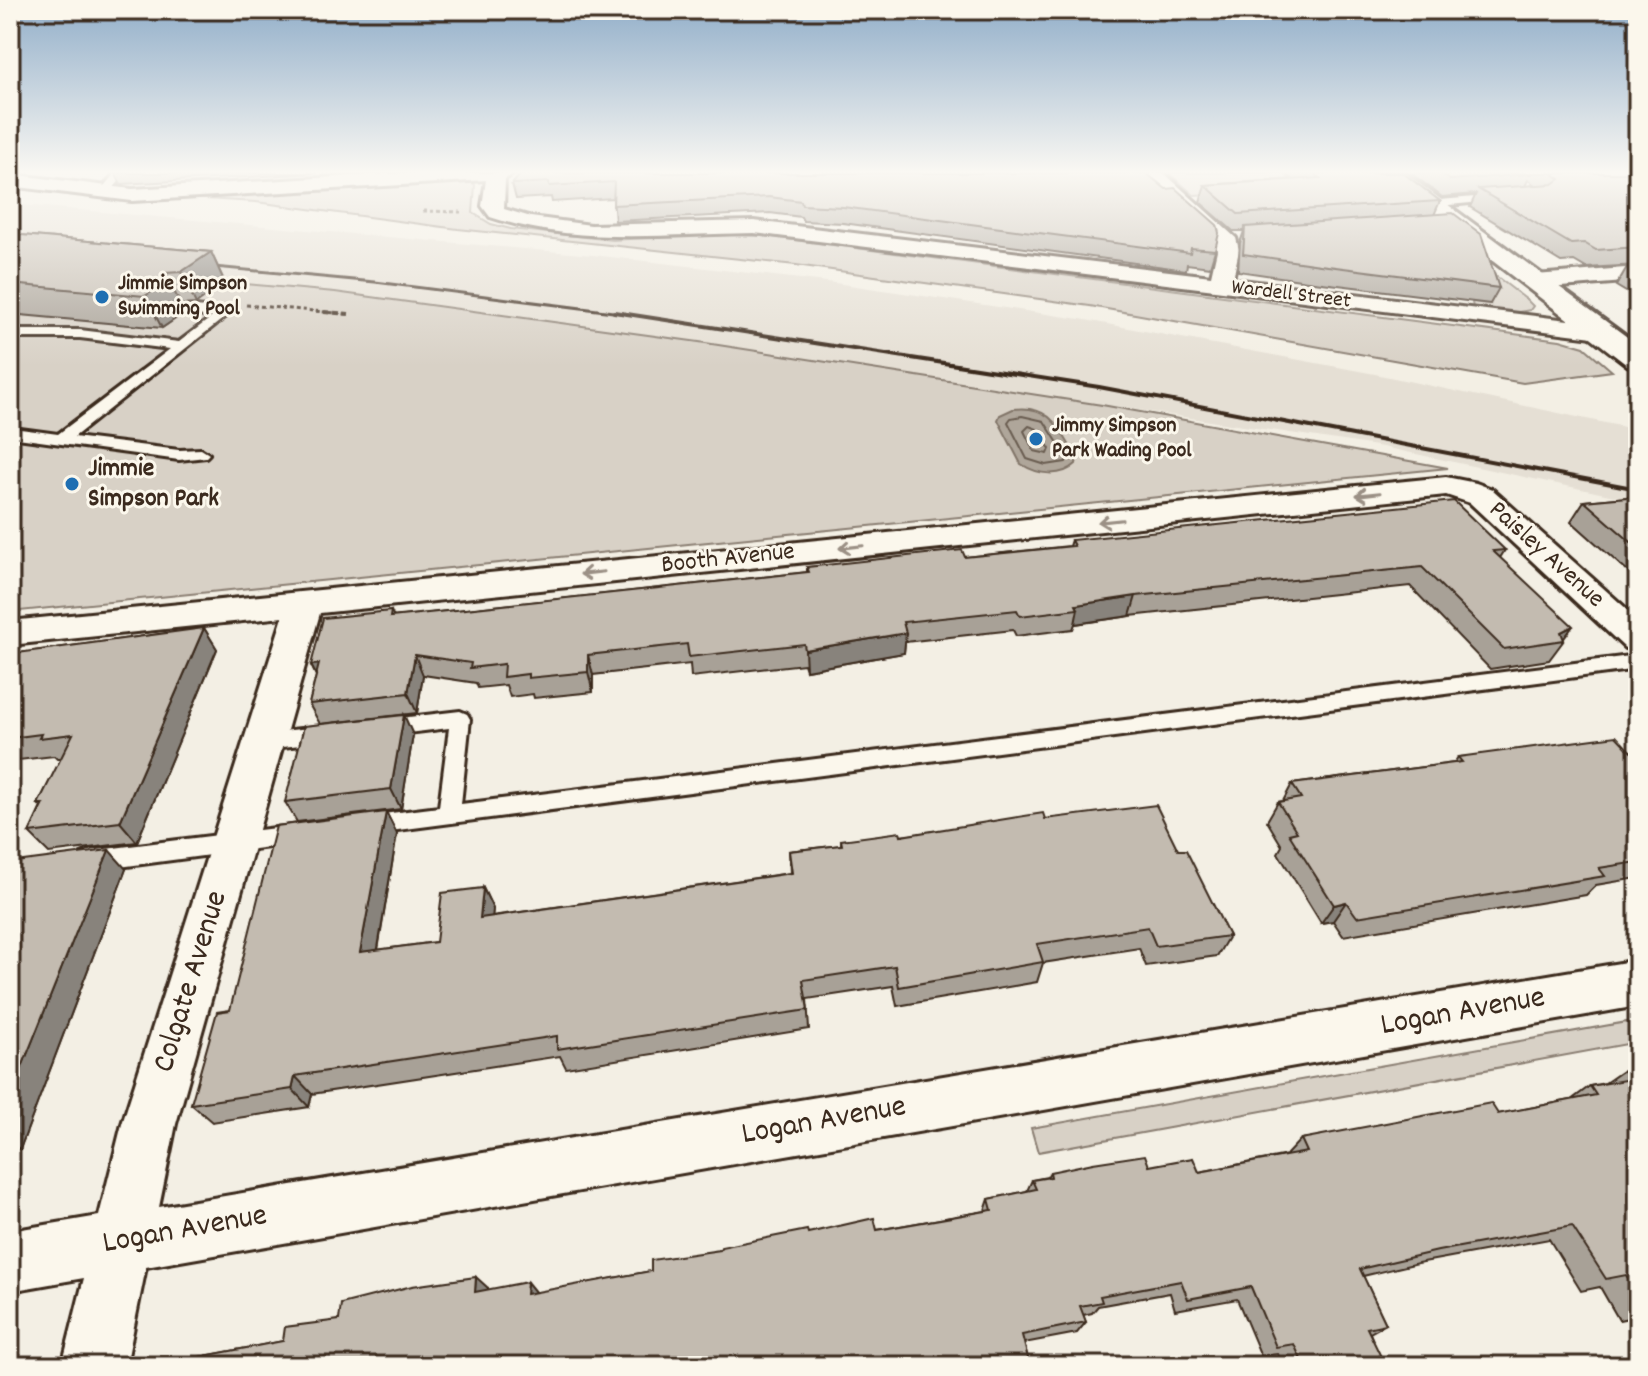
<svg xmlns="http://www.w3.org/2000/svg" width="1648" height="1376" viewBox="0 0 1648 1376" font-family="Dekko,sans-serif">
<style>
.built{fill:#e5dfd4}
.green{fill:#d8d1c6;stroke:#8a7e72;stroke-width:2}
.water{fill:#afa69a;stroke:#817468;stroke-width:2}
.lines{fill:none;stroke-linecap:round;stroke-linejoin:round}
.shore{stroke:#695c50;stroke-width:2}
.service-casing{stroke:#3b2a1e;stroke-width:6}
.minor-casing{stroke:#3b2a1e;stroke-width:6}
.tertiary-casing{stroke:#3b2a1e;stroke-width:6}
.path-far1{stroke:#3b2a1e;stroke-width:3;stroke-dasharray:4 3;stroke-linecap:butt}
.path{stroke:#3b2a1e;stroke-width:4;stroke-dasharray:6 4;stroke-linecap:butt}
.service{fill:#fbf7ec;fill-rule:evenodd}
.minor{fill:#fbf7ec;fill-rule:evenodd}
.tertiary{fill:#fbf7ec;fill-rule:evenodd}
.rail-far1{stroke:#3b2a1e;stroke-width:3}
.rail{stroke:#3b2a1e;stroke-width:4}
.wall{fill:#a8a197;stroke:#3b2a1e;stroke-width:2;fill-rule:evenodd}
.shaded-wall{fill:#88837b;stroke:#3b2a1e;stroke-width:2}
.building{fill:#c3bbb0;stroke:#3b2a1e;stroke-width:2}
.oneway{stroke:#9b9085}
.poi-dot{fill:#1f6fb2;stroke:#fbf7ec;stroke-width:3}
.labels{text-anchor:middle;dominant-baseline:central;stroke-width:6;stroke-linejoin:round;paint-order:stroke}
.far-poi-label{font-size:22px;font-weight:bold;fill:#3b2a1e;stroke:#fbf7ec;text-anchor:start}
.far-street-label{font-size:22px;fill:#3b2a1e;stroke:#fbf7ec}
.poi-label{font-size:26px;font-weight:bold;fill:#3b2a1e;stroke:#fbf7ec;text-anchor:start}
.street-label{font-size:26px;fill:#3b2a1e;stroke:#fbf7ec}
.near-street-label{font-size:32px;fill:#3b2a1e;stroke:#fbf7ec}
</style>
<rect width="100%" height="100%" fill="#f3efe4"/>
<filter id="ink" filterUnits="userSpaceOnUse"><feTurbulence type="fractalNoise" baseFrequency=".0125" numOctaves="2"/><feDisplacementMap in="SourceGraphic" scale="16" xChannelSelector="R" yChannelSelector="G"/><feConvolveMatrix kernelMatrix="1 2 1 2 8 2 1 2 1" color-interpolation-filters="sRGB"/></filter>
<g filter="url(#ink)">
<!-- built -->
<path class="built" d="M10,204L593,255L835,283L1080,319L1375,374L1638,430V501L1383,447L467,309L335,292L10,263Z"/>
<!-- green -->
<g class="green">
<path d="M1169,173H1282L1302,188L1194,195Z"/>
<path d="M471,182L475,185L473,213L491,224L511,229L613,240L708,234L764,236L1560,340L1584,347L1612,371L1523,383L1090,306L796,265L458,229L256,202L187,198Z"/>
<path d="M1466,253L1527,300L1533,306L1530,310L1513,313L1473,308L1472,302L1490,304Z"/>
<path d="M10,263L335,292L699,342L1102,405L1448,468L10,612Z"/>
<path d="M1638,1020V1042L1038,1152L1031,1128Z"/>
</g>
<!-- water -->
<path class="water" d="M1013,409C1052,404 1059,429 1077,458L1076,464C1061,478 1038,475 1021,464L998,420L1000,415Z"/>
<g class="lines">
<!-- shore -->
<g class="shore">
<path d="M1022,416L1044,421L1067,457L1066,462L1046,465L1027,459L1008,422L1011,418Z"/>
<path d="M1029,426L1037,429L1050,449L1048,454L1034,451L1024,431Z"/>
</g>
<!-- service casing -->
<g class="service-casing">
<g id="service">
<path d="M115,173H126L107,196H99V192Z"/>
<path d="M1498,195L1503,198L1502,200L1428,207L1423,204L1428,201Z"/>
<path d="M187,306L223,310L229,314L74,437L179,450L201,449L209,454L206,457L179,460L10,437V429L13,428L58,434L170,349L80,338H10V330H80L179,342L212,317L183,313V307Z"/>
<path d="M1638,655V669L367,834L359,832L356,825L359,818L367,816L439,807L449,728L383,736L376,733L373,728L376,723L383,720L460,711L467,714L470,719L461,804Z"/>
<path d="M328,726L335,728L338,734L335,740L328,742L264,749L257,747L253,741L257,735L264,733Z"/>
<path d="M300,825L308,827L311,834L308,841L300,843L89,871L81,868L77,861L81,854L89,851Z"/>
</g>
</g>
<!-- minor casing -->
<g class="minor-casing">
<g id="minor">
<path d="M402,173H515L505,179L504,209L531,217L591,225L754,221L1211,276L1217,250L1215,240L1143,173H1164L1236,238L1239,250L1233,279L1601,324L1610,326L1613,331L1610,336L1601,338L754,233C664,234 577,246 490,217L482,206L486,180L132,201L10,186V174L132,189Z"/>
<path d="M1638,267V281L1535,289L1527,287L1524,282L1527,277L1535,275Z"/>
<path d="M1446,477L1476,483L1492,489L1638,619V651L1625,648L1470,503L1446,495L320,613L176,1124L159,1207L1638,960V1006L146,1267L126,1366H62L84,1278L10,1291V1231L99,1216L122,1124L283,617L10,645V621Z"/>
</g>
</g>
<!-- tertiary casing -->
<g class="tertiary-casing">
<path id="tertiary" d="M1379,173H1405L1638,345V368L1627,365Z"/>
</g>
<!-- path-far1 -->
<g class="path-far1">
<path d="M423,211L461,212"/>
<path d="M246,305L347,314"/>
</g>
<!-- path -->
<path class="path" d="M324,312L349,314"/>
<!-- service -->
<use href="#service" class="service"/>
<!-- minor -->
<use href="#minor" class="minor"/>
<!-- tertiary -->
<use href="#tertiary" class="tertiary"/>
<!-- rail-far1 -->
<path class="rail-far1" d="M193,265L375,282L629,314"/>
<!-- rail -->
<path class="rail" d="M614,312L1099,387L1638,489"/>
</g>
<!-- wall -->
<g class="wall">
<path d="M115,173H318L121,184Z"/>
<path d="M522,173H1146L1215,250L1210,267L1187,264L1186,270L843,223L803,221L801,217L770,213L615,221L613,198L552,202L551,197L516,199L512,184Z"/>
<path d="M1284,173H1403L1440,201L1434,215L1499,288L1490,304L1314,282L1238,271L1240,243L1244,231H1233L1200,202L1205,185L1292,179Z"/>
<path d="M1411,173H1638V265L1586,268L1574,261L1561,262L1470,207L1476,194L1442,197ZM1528,180L1535,185L1525,186Z"/>
<path d="M10,234L211,252L225,283L196,304L181,305V315L162,328L10,314Z"/>
<path d="M1638,266V299L1616,286L1627,267Z"/>
<path d="M1638,496V581L1571,521L1584,501Z"/>
<path d="M1071,540L1505,550L1500,558L1564,640L1549,660L1490,669L1410,586L1130,616L1075,624L1073,629L1016,636L1013,630L905,642L904,653L806,670L804,664L691,677L690,664L593,675V692L534,698L533,694L510,697L506,685L478,688L476,683L423,675L417,713L320,724L309,704L316,676L311,665L391,611L394,617L807,572V567L965,557L1069,546Z"/>
<path d="M204,628L217,649L137,842L49,853L29,833L41,807L38,804L61,759H57L54,756L10,761V654Z"/>
<path d="M413,735L401,809L297,822L285,802Z"/>
<path d="M1638,751V878L1596,885L1586,895L1343,936L1333,921L1321,923L1278,853L1282,846L1267,821L1278,802L1283,801L1292,784L1454,763L1458,757Z"/>
<path d="M386,812L397,834L378,950L436,942L483,888L493,909L492,916L790,873L789,851L841,845V840L901,836L1045,819L1178,850L1229,936L1217,956L1146,966L1139,948L1043,963L1037,982L897,1006L893,986L807,999L809,1029L566,1068L560,1056L312,1094L309,1107L212,1122L191,1104L230,1010Z"/>
<path d="M126,869L20,1149L10,1151V875Z"/>
<path d="M1638,1067V1316L1619,1320L1600,1287L1581,1291L1549,1239L1418,1263L1363,1276L1386,1324L1370,1333L1383,1366H1283L1278,1354L1261,1356L1237,1299L1175,1310L1170,1293L1098,1306L1092,1313L1083,1315L1086,1322L1077,1333L1024,1343L1030,1366H151L283,1341L339,1320L488,1288V1290L536,1293L651,1271L720,1250L808,1233L877,1230L985,1211L989,1199L1027,1191L1032,1180L1047,1177L1050,1172L1149,1166L1199,1172L1287,1155V1154L1301,1139L1498,1114L1571,1100L1590,1086L1605,1083L1624,1070Z"/>
</g>
<!-- shaded-wall -->
<g class="shaded-wall">
<path d="M211,252L225,283L196,304L181,272Z"/>
<path d="M165,273L181,305V315L162,328L145,296Z"/>
<path d="M1136,596L1130,616L1075,624L1078,609L1076,605Z"/>
<path d="M1573,626L1562,641L1561,632Z"/>
<path d="M204,628L217,649L137,842L120,822Z"/>
<path d="M906,633L904,653L806,670L805,650Z"/>
<path d="M415,655L423,675L417,713L408,693Z"/>
<path d="M588,655L593,675V692L588,672Z"/>
<path d="M319,664L321,685L311,665Z"/>
<path d="M404,715L413,735L401,809L391,789Z"/>
<path d="M386,812L397,834L374,972L360,952Z"/>
<path d="M109,850L126,869L20,1149L10,1143V1097Z"/>
<path d="M483,888L493,909L490,939L480,918Z"/>
<path d="M1346,902L1333,921L1321,923L1334,905Z"/>
<path d="M295,1076L312,1094L309,1107L292,1089Z"/>
<path d="M476,1277L488,1288L487,1303L475,1292Z"/>
<path d="M527,1282L536,1293L526,1294Z"/>
</g>
<!-- building -->
<g class="building">
<path d="M522,173H1146L1166,189L1175,188L1217,225L1219,233L1215,250L1191,248L1190,253L843,207L802,205L801,201L769,197L613,205L614,182L549,186V182L512,184Z"/>
<path d="M1313,173H1403L1440,201L1238,214L1205,185L1320,178Z"/>
<path d="M1441,173H1530L1531,174L1450,180Z"/>
<path d="M1552,173H1638V247L1596,250L1584,243L1571,244L1478,189L1553,184L1560,179Z"/>
<path d="M1453,213L1481,234L1499,288L1320,265L1243,254L1245,227Z"/>
<path d="M10,234L211,252L181,272L165,273V283L145,296L10,284Z"/>
<path d="M1638,266V273L1627,267Z"/>
<path d="M1638,496V548L1584,501Z"/>
<path d="M1454,501L1505,550L1493,551L1573,626L1561,632L1564,640L1504,649L1422,567L1136,596L1076,605L1078,609L1020,616L1017,610L903,622L906,633L805,650L804,644L689,657L687,644L588,655V672L528,678V674L503,677L504,664L470,668L471,663L415,655L408,693L309,704L319,664L311,665L323,618L391,611L390,617L809,572L807,567L962,550L965,557L1074,546L1071,540Z"/>
<path d="M204,628L120,822L29,833L43,804H38L73,734L39,738L41,734L10,738V654Z"/>
<path d="M404,715L391,789L285,802L304,726Z"/>
<path d="M1616,736L1631,752L1638,751V862L1599,868L1605,876L1357,917L1346,902L1334,905L1289,834L1297,832L1278,802L1301,798L1292,784L1462,762L1458,757Z"/>
<path d="M1156,805L1178,850H1186L1229,936L1156,946L1148,927L1037,944L1043,962L899,987L895,966L803,980L808,1010L557,1049V1036L295,1076L292,1089L191,1104L217,1012L230,1010L276,826L386,812L360,952L436,942L442,893L483,888L480,918L792,873L789,851L842,845L841,840L900,832L901,836L1043,813L1045,819Z"/>
<path d="M109,850L10,1097V875L16,862Z"/>
<path d="M1638,1067V1294L1626,1275L1606,1279L1572,1226L1438,1251L1360,1269L1386,1324L1367,1328L1385,1365L1380,1366H1304L1294,1344L1276,1347L1251,1287L1188,1299L1181,1281L1100,1296L1102,1302L1080,1306L1086,1322L1022,1335L1030,1366H908L906,1357L863,1366H151L283,1341L285,1327L339,1320L341,1304L412,1286L476,1277L475,1292L527,1282L526,1294L651,1271V1260L720,1250L721,1247L807,1230L808,1233L874,1218L877,1230L992,1210L989,1199L1036,1189L1032,1180L1051,1177L1050,1172L1093,1163L1145,1155L1149,1166L1193,1158L1199,1172L1307,1152L1301,1139L1491,1103L1498,1114L1596,1095L1590,1086L1631,1079L1624,1070Z"/>
</g>
<!-- one-way arrows -->
<defs><path id="oneway-shaft" d="M-6 0H5M1.5-3L5.5 0L1.5 3" fill="none" stroke-width="1.6" stroke-linecap="round" stroke-linejoin="round" transform="scale(2)"/></defs>
<g class="oneway">
<use href="#oneway-shaft" transform="translate(1368 494) rotate(174)"/>
<use href="#oneway-shaft" transform="translate(1110 521) rotate(174)"/>
<use href="#oneway-shaft" transform="translate(851 547) rotate(174)"/>
<use href="#oneway-shaft" transform="translate(592 573) rotate(174)"/>
</g>
</g>
<!-- sky -->
<linearGradient id="sky" x2="0" y2="1"><stop stop-color="#91aec9"/><stop offset="0.47" stop-color="#faf8f3"/><stop offset="1" stop-color="#faf8f3" stop-opacity="0"/></linearGradient>
<rect width="1648" height="366" fill="url(#sky)"/>
<!-- markers -->
<g class="poi-dot">
<circle cx="102" cy="297" r="8"/>
<circle cx="1036" cy="439" r="8"/>
<circle cx="72" cy="484" r="8"/>
</g>
<g class="labels">
<!-- far-poi labels -->
<g class="far-poi-label">
<text x="118" y="284">Jimmie Simpson<tspan x="118" dy="25">Swimming Pool</tspan></text>
<text x="1052" y="426">Jimmy Simpson<tspan x="1052" dy="25">Park Wading Pool</tspan></text>
</g>
<!-- far-street labels -->
<g class="far-street-label">
<text transform="translate(1291 295) rotate(7)">Wardell Street</text>
</g>
<!-- poi labels -->
<g class="poi-label">
<text x="88" y="469">Jimmie<tspan x="88" dy="30">Simpson Park</tspan></text>
</g>
<!-- street labels -->
<g class="street-label">
<text transform="translate(1546 555) rotate(42)">Paisley Avenue</text>
<text transform="translate(728 559) rotate(-6)">Booth Avenue</text>
</g>
<!-- near-street labels -->
<g class="near-street-label">
<text transform="translate(192 982) rotate(-73)">Colgate Avenue</text>
<text transform="translate(1463 1013) rotate(-10)">Logan Avenue</text>
<text transform="translate(824 1122) rotate(-10)">Logan Avenue</text>
<text transform="translate(185 1231) rotate(-10)">Logan Avenue</text>
</g>
</g>
<!-- margin -->
<rect width="1648" height="1376" fill="none" stroke="#fbf7ec" stroke-width="40"/>
<rect x="20" y="20" width="1608" height="1336" fill="none" stroke="#3b2a1e" stroke-width="3" filter="url(#ink)"/>
</svg>
